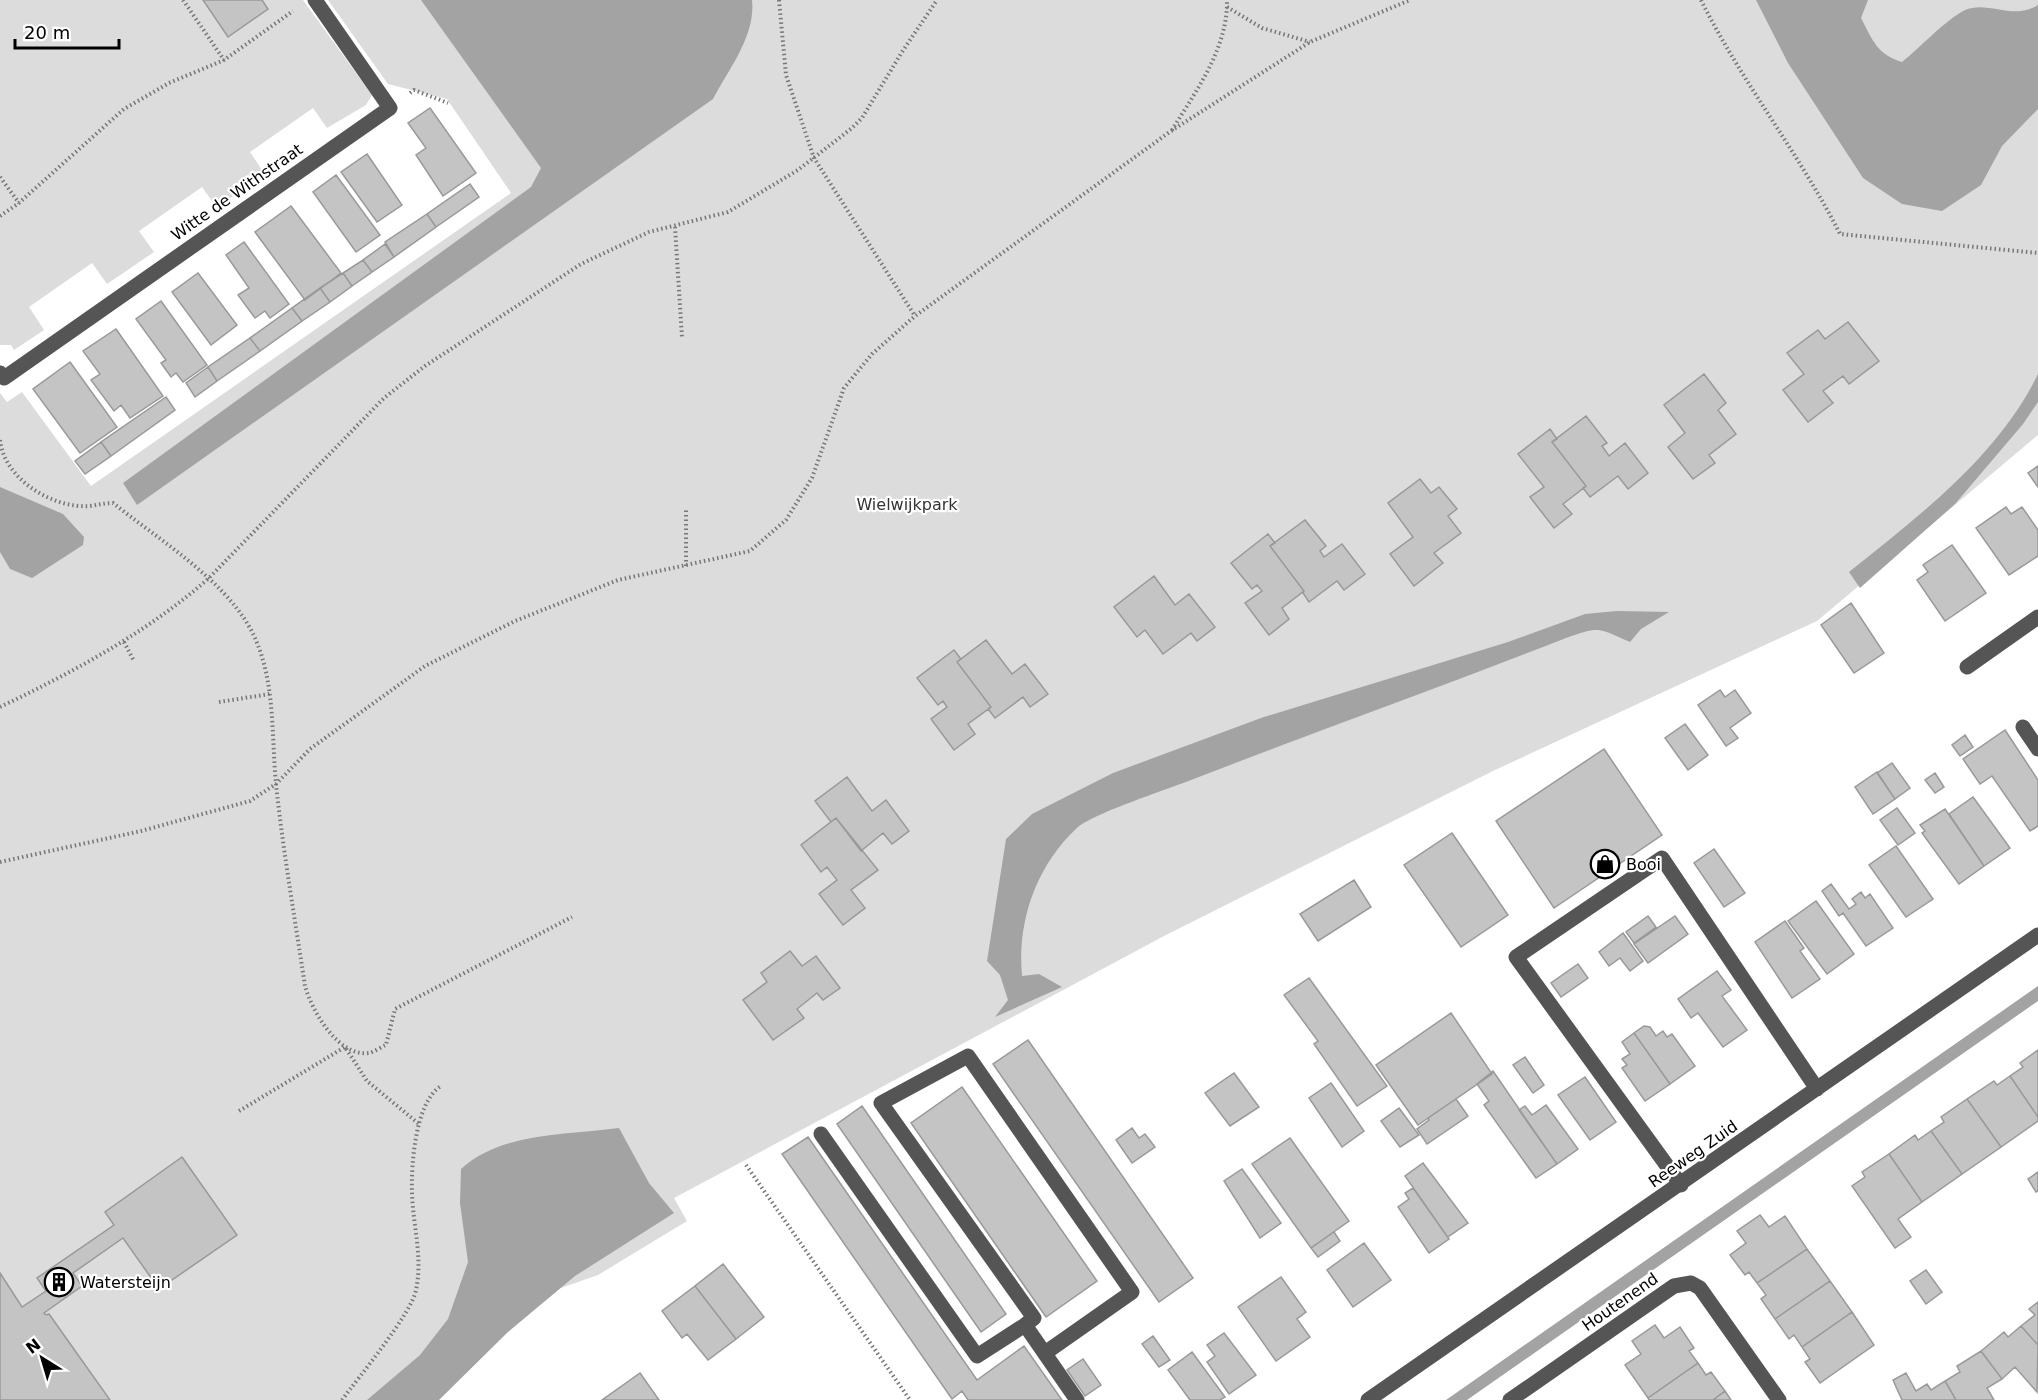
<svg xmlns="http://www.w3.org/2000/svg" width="2038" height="1400" viewBox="0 0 2038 1400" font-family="'DejaVu Sans',sans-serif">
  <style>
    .green { fill: #dcdcdc }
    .water { fill: #a3a3a3 }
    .building { fill: #c4c4c4; stroke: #999; stroke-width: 1.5 }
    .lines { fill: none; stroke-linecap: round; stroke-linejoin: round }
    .path { stroke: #777; stroke-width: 4; stroke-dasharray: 1.5 3; stroke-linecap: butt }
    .minor { stroke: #555; stroke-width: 15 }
    .labels { text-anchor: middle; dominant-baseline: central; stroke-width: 4.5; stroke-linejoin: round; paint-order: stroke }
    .street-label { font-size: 16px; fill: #000; stroke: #fff }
    .park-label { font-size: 16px; fill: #333; stroke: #fff }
    .poi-label { font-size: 16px; fill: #000; stroke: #fff; text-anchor: start }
  </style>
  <rect width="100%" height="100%" fill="#fff"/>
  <path class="green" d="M0,0h303l69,95 -6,10 -39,23 -14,-20 -63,44 14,21 -47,35 -15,-21 -63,44 15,21 -47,32 -15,-21 -63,44 15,23 -30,20 -3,-5h-11z
    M328,0h1710v435l-221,186 -322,149 -331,166 -490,262 13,23 -89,54 -40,14 107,-86 -254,197h-411v-1007l7,9 15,-10 69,94 420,-293 -64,-94 -59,-15z"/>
  <path class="water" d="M421,0h331c4,35 -23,69 -39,99l-576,406 -14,-22 408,-296 10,-19z
    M1756,0h112l-7,18c12,23 16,36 41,44 19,-15 42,-41 63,-52 23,-10 49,11 73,-5v104l-36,37 -21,39 -39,26 -40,-7 -39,-26 -75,-115z
    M2038,374v28l-15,22 -68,80 -95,84 -11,-16c70,-56 149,-116 189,-198z
    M0,487l63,27 21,23 -1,8 -51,33 -22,-9 -10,-17z
    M1617,611l52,1 -28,17 -11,13c-33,-14 -29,-16 -64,-4 -125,49 -251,94 -375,142 -25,10 -97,33 -114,48 -41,38 -60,93 -55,148l17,-2 23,13 -67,30 13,-17 -8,-25 -13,-14 19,-122 26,-25 81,-41 148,-55 247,-76 77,-28z
    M2038,986v15l-571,399h-21z
    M619,1128l30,55 25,30 -99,63 -67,56 -69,68h-72l53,-45 28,-36 20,-57 -8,-59 1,-34c40,-37 106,-34 158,-41z"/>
  <path class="building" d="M203,0h59l6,9 -40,28z
    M430,108l46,65 -33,23 -27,-41 10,-7 -18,-25z
    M367,154l35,51 -25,17 -36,-50z
    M336,175l44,60 -24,17 -43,-60z
    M470,184l9,13 -43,30 -9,-13z
    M291,206l50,67 -36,27 -50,-68z
    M427,214l9,13 -42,30 -9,-15z
    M244,242l45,62 -19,14 -5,-7 -10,7 -17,-23 11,-7 -23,-33z
    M385,244l9,13 -22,15 -9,-12z
    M363,260l9,12 -20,14 -9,-13z
    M198,273l39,52 -26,20 -39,-53z
    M343,273l9,13 -22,16 -10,-14z
    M320,288l10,14 -28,19 -10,-13z
    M161,301l46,64 -24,17 -7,-9 -5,4 -10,-14 5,-3 -30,-41z
    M292,308l10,13 -42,30 -10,-13z
    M1848,322l31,39 -30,23 -6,-8 -20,15 10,12 -25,19 -25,-32 21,-16 -17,-21 31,-23 7,9z
    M116,329l47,67 -33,22 -9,-13 -7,6 -23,-31 9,-6 -17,-23z
    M250,338l10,13 -43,30 -9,-14z
    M70,362l47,65 -37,26 -47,-64z
    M208,367l9,14 -22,16 -9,-14z
    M1704,374l22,29 -8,7 18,24 -27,21 6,8 -22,16 -25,-32 17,-14 -21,-28z
    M166,397l9,13 -64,46 -10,-14z
    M1586,416l21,27 -5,3 7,10 16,-13 23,30 -20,16 -10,-13 -28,21 -7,-9 3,-2 -34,-44z
    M1550,429l7,10 -5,3 34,44 -23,18 9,10 -18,14 -24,-31 14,-10 -26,-33z
    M101,442l10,14 -26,18 -10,-13z
    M2038,466v21l-10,-14z
    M1420,479l11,14 8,-6 18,22 -9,7 13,17 -27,20 9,10 -29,23 -24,-32 23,-17 -25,-34z
    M2006,507l5,7 11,-7 16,23v26l-29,19 -33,-47z
    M1305,520l21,26 -6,5 4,6 18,-13 23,30 -21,16 -7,-9 -28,21 -6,-9 1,-2 -34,-45z
    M1268,534l7,9 -5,3 34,45 -22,17 7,11 -20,16 -24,-32 17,-12 -5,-6 -5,4 -21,-26z
    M1952,545l34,48 -41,28 -28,-41 11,-8 -5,-7z
    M1154,576l21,29 14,-11 26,33 -18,14 -6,-8 -28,21 -18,-24 -8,7 -23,-30z
    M1851,603l33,50 -30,20 -33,-48z
    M986,640l26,34 13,-10 23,30 -18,13 -7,-10 -28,21 -7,-9 3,-2 -34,-45z
    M954,650l7,9 -4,3 34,45 -23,17 7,10 -21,16 -23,-31 16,-12 -4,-6 -5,4 -21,-27z
    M1720,690l5,7 10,-7 16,23 -21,15 8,10 -12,8 -28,-41z
    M1685,724l23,31 -20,15 -23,-32z
    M2005,730l33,50v46l-8,5 -38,-55 -12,8 -17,-25z
    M1965,735l8,12 -13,9 -8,-11z
    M1604,749l58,86 -108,73 -58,-87z
    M1892,763l18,25 -15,11 -18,-26z
    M1877,772l18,27 -22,15 -18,-27z
    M1935,773l9,14 -9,6 -10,-13z
    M847,777l25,34 14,-11 23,31 -17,13 -9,-11 -22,18 -25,-33 -5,4 -16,-21z
    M1973,797l37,51 -26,18 -35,-52z
    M1897,808l18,25 -17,12 -18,-25z
    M1945,809l39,57 -25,18 -37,-51 3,-2 -5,-6z
    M836,818l42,52 -27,20 14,18 -22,17 -24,-31 18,-14 -10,-13 -6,5 -20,-27z
    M1452,833l56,82 -47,32 -57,-82z
    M1896,846l37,53 -27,18 -37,-52z
    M1714,849l31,44 -21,14 -30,-44z
    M1354,880l17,27 -53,34 -18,-27z
    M1831,884l18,25 7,-5 -4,-5 9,-7 4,6 5,-4 23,34 -27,18 -23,-33 -4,3 -17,-25z
    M1816,901l38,53 -27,20 -39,-53z
    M1648,916l8,11 -22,16 -8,-11z
    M1675,916l13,18 -40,29 -14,-19z
    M1785,921l19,27 -4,3 20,28 -28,19 -37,-56z
    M1623,933l20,28 -13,10 -10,-13 -11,8 -10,-14z
    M790,951l12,15 14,-10 24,32 -17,12 -6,-7 -20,16 7,9 -31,22 -30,-40 24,-18 -6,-9z
    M1578,964l10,14 -27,19 -10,-14z
    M1717,971l14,19 -9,6 25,34 -24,17 -25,-34 -7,5 -13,-19z
    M1309,978l78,108 -30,20 -43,-62 4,-3 -34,-46z
    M1451,1013l41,61 -74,51 -42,-60z
    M1644,1026l6,1 6,9 7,-5 4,6 5,-3 23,32 -25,18 -36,-51z
    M1634,1033l36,51 -25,17 -23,-33 5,-3 -5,-6 8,-5 -8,-12z
    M1028,1040l165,238 -34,24 -166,-238z
    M2038,1050v67l-28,-41 13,-9 -3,-4z
    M1525,1057l19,28 -11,8 -20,-28z
    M1493,1071l64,93 -21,14 -52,-73 5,-4 -12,-17z
    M1234,1073l25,34 -29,19 -25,-33z
    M2010,1076l28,41v4l-37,26 -34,-48 27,-18 3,4z
    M1585,1077l31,45 -26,18 -32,-45z
    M1331,1083l33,48 -22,16 -33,-49z
    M962,1087l135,194 -51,36 -135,-194z
    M1456,1099l12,17 -41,28 -10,-15 12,-9 -1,-2z
    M1967,1099l34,48 -39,27 -31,-43 13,-9 -3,-5z
    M1546,1105l32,44 -21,15 -38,-54 6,-4 7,9z
    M862,1106l144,208 -25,18 -144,-208z
    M1399,1108l20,27 -19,12 -19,-26z
    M1132,1128l7,10 6,-4 10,13 -23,16 -16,-23z
    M1931,1131l31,43 -40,28 -33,-48 26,-19 3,5z
    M808,1137l169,243 47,-34 38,54h-94l-6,-9 -10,8 -170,-245z
    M1290,1138l59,83 -38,27 -59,-84z
    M1889,1154l33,48 -24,17 13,18 -16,11 -43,-62 13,-9 -3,-5z
    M182,1157l55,78 -78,54 -36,-51 -50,35 9,13 -38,27 2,2 3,-1 61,86h-110v-127l22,34 24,-16 -9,-13 77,-53 -9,-13z
    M1423,1163l45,60 -20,14 1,2 -44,-63z
    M1242,1169l39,54 -21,15 -36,-57z
    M2038,1172v19l-2,1 -8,-13z
    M1413,1188l36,51 -20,14 -31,-46 11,-8 -4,-6z
    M1760,1215l9,12 16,-11 22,33 -50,34 -8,-11 -4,3 -15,-20 16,-12 -9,-12z
    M1334,1232l6,9 -22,16 -7,-9z
    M1364,1243l27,37 -38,27 -26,-37z
    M1807,1249l23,32 -55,38 -14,-20 5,-4 -9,-12z
    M723,1264l41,53 -28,22 -41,-53z
    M1926,1270l16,22 -16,12 -16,-23z
    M1281,1277l25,35 -9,7 13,18 -34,24 -38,-54z
    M1830,1281l22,31 -50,35 -8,-12 -5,4 -14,-20z
    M695,1286l41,53 -28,21 -21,-26 -5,4 -20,-27z
    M2038,1302v43l-17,-19 14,-11 -6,-6z
    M1852,1312l22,33 -54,38 -15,-21 5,-3 -8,-12z
    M1655,1325l9,13 16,-11 14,21 -5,3 9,12 -50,35 -23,-33 16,-11 -9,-13z
    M2021,1326l17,19 -1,47 -22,-25 -13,12 -21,-28 23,-19 4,5z
    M1224,1333l32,42 -27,19 -22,-32 8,-6 -8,-11z
    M1153,1336l17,24 -11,7 -17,-23z
    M1981,1351l21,28 -15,9 7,12h-38l-11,-19 15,-9 -3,-6z
    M1192,1352l33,45 -5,3h-30l-22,-30z
    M1083,1359l18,26 -16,11 -18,-26z
    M1698,1363l8,12 5,-3 14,19 -12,9h-64l-1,-2z
    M640,1373l19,27h-57z
    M1906,1373l10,18 11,-7 4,6 14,-9 11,19h-54l-9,-20z
    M1725,1391l6,9h-18z"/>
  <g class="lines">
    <path class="path" d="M183,0l41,60
      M779,0l7,75 28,83 101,158
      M1701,0c40,81 98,153 139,234l198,19
      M1227,7l35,21 48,14
      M410,93l4,-3 34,13
      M1172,130c24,-39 56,-82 55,-130
      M0,177l19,26
      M0,216l19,-13 105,-94 45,-26 55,-23 69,-49
      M675,227l7,110
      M0,440c4,39 53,69 90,66 8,-1 15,-3 23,-3 45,36 109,75 137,125 26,48 21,103 26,156 7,67 19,135 29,202 7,25 33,71 64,67 5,-1 12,-6 17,-8l9,-36 177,-92
      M686,566v-58
      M124,642l10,19
      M219,702l51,-8
      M0,707c75,-36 146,-74 208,-128l176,-181 41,-32 156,-102 68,-32 79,-20 70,-42 54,-42 10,-10 40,-66 35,-52
      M0,862l141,-31 109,-30 26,-17 34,-35 115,-83 90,-45 103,-41 132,-29 36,-31 26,-42 32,-90 28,-34 43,-38 256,-185 139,-89 100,-42
      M239,1111l106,-64 22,34 52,43
      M746,1165l164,235
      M342,1400c16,-22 70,-87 74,-110 7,-33 -3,-64 -4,-97 -1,-27 3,-91 29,-107"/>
    <path class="minor" d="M0,373l4,5 386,-270 -75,-108
      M1967,667l71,-50
      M2023,727l15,22
      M821,1134l156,222 48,-31
      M1681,1185l-165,-228 146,-99 155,231
      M1045,1353l87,-61 -164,-236 -87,47 153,215 -9,7 52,75
      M1368,1400l670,-465
      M1510,1400l164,-114 17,-3 9,5 79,112"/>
  </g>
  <defs>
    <g id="shop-ring" transform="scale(1.5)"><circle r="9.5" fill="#fff" stroke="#000" stroke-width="1.5"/><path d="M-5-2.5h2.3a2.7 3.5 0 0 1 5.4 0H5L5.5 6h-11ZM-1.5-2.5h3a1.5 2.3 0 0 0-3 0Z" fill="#000"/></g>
    <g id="building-ring" transform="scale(1.5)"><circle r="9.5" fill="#fff" stroke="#000" stroke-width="1.5"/><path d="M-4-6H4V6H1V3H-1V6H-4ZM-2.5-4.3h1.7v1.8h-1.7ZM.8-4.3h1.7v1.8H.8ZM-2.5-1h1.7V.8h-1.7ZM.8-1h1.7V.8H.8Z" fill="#000"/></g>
  </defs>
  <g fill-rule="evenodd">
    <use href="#shop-ring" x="1605" y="864"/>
    <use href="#building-ring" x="59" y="1282"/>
  </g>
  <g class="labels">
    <g class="street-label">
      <text transform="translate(237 192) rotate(-35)">Witte de Withstraat</text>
      <text transform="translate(1693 1154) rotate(-35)">Reeweg Zuid</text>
      <text transform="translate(1620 1302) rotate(-35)">Houtenend</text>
    </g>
    <g class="park-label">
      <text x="907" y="504">Wielwijkpark</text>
    </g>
    <g class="poi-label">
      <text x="1626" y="864">Booi</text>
      <text x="80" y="1282">Watersteijn</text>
    </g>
  </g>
  <g transform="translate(42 1358) rotate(323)" stroke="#ffffff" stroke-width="4.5" paint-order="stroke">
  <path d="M0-4.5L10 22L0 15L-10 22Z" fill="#000000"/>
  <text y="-9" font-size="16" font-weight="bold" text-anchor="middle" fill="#000000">N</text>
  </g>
  <path d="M15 39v9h104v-9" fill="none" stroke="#000000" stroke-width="3"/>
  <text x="24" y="39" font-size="18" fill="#000000" stroke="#ffffff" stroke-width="4.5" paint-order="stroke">20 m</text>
</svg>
